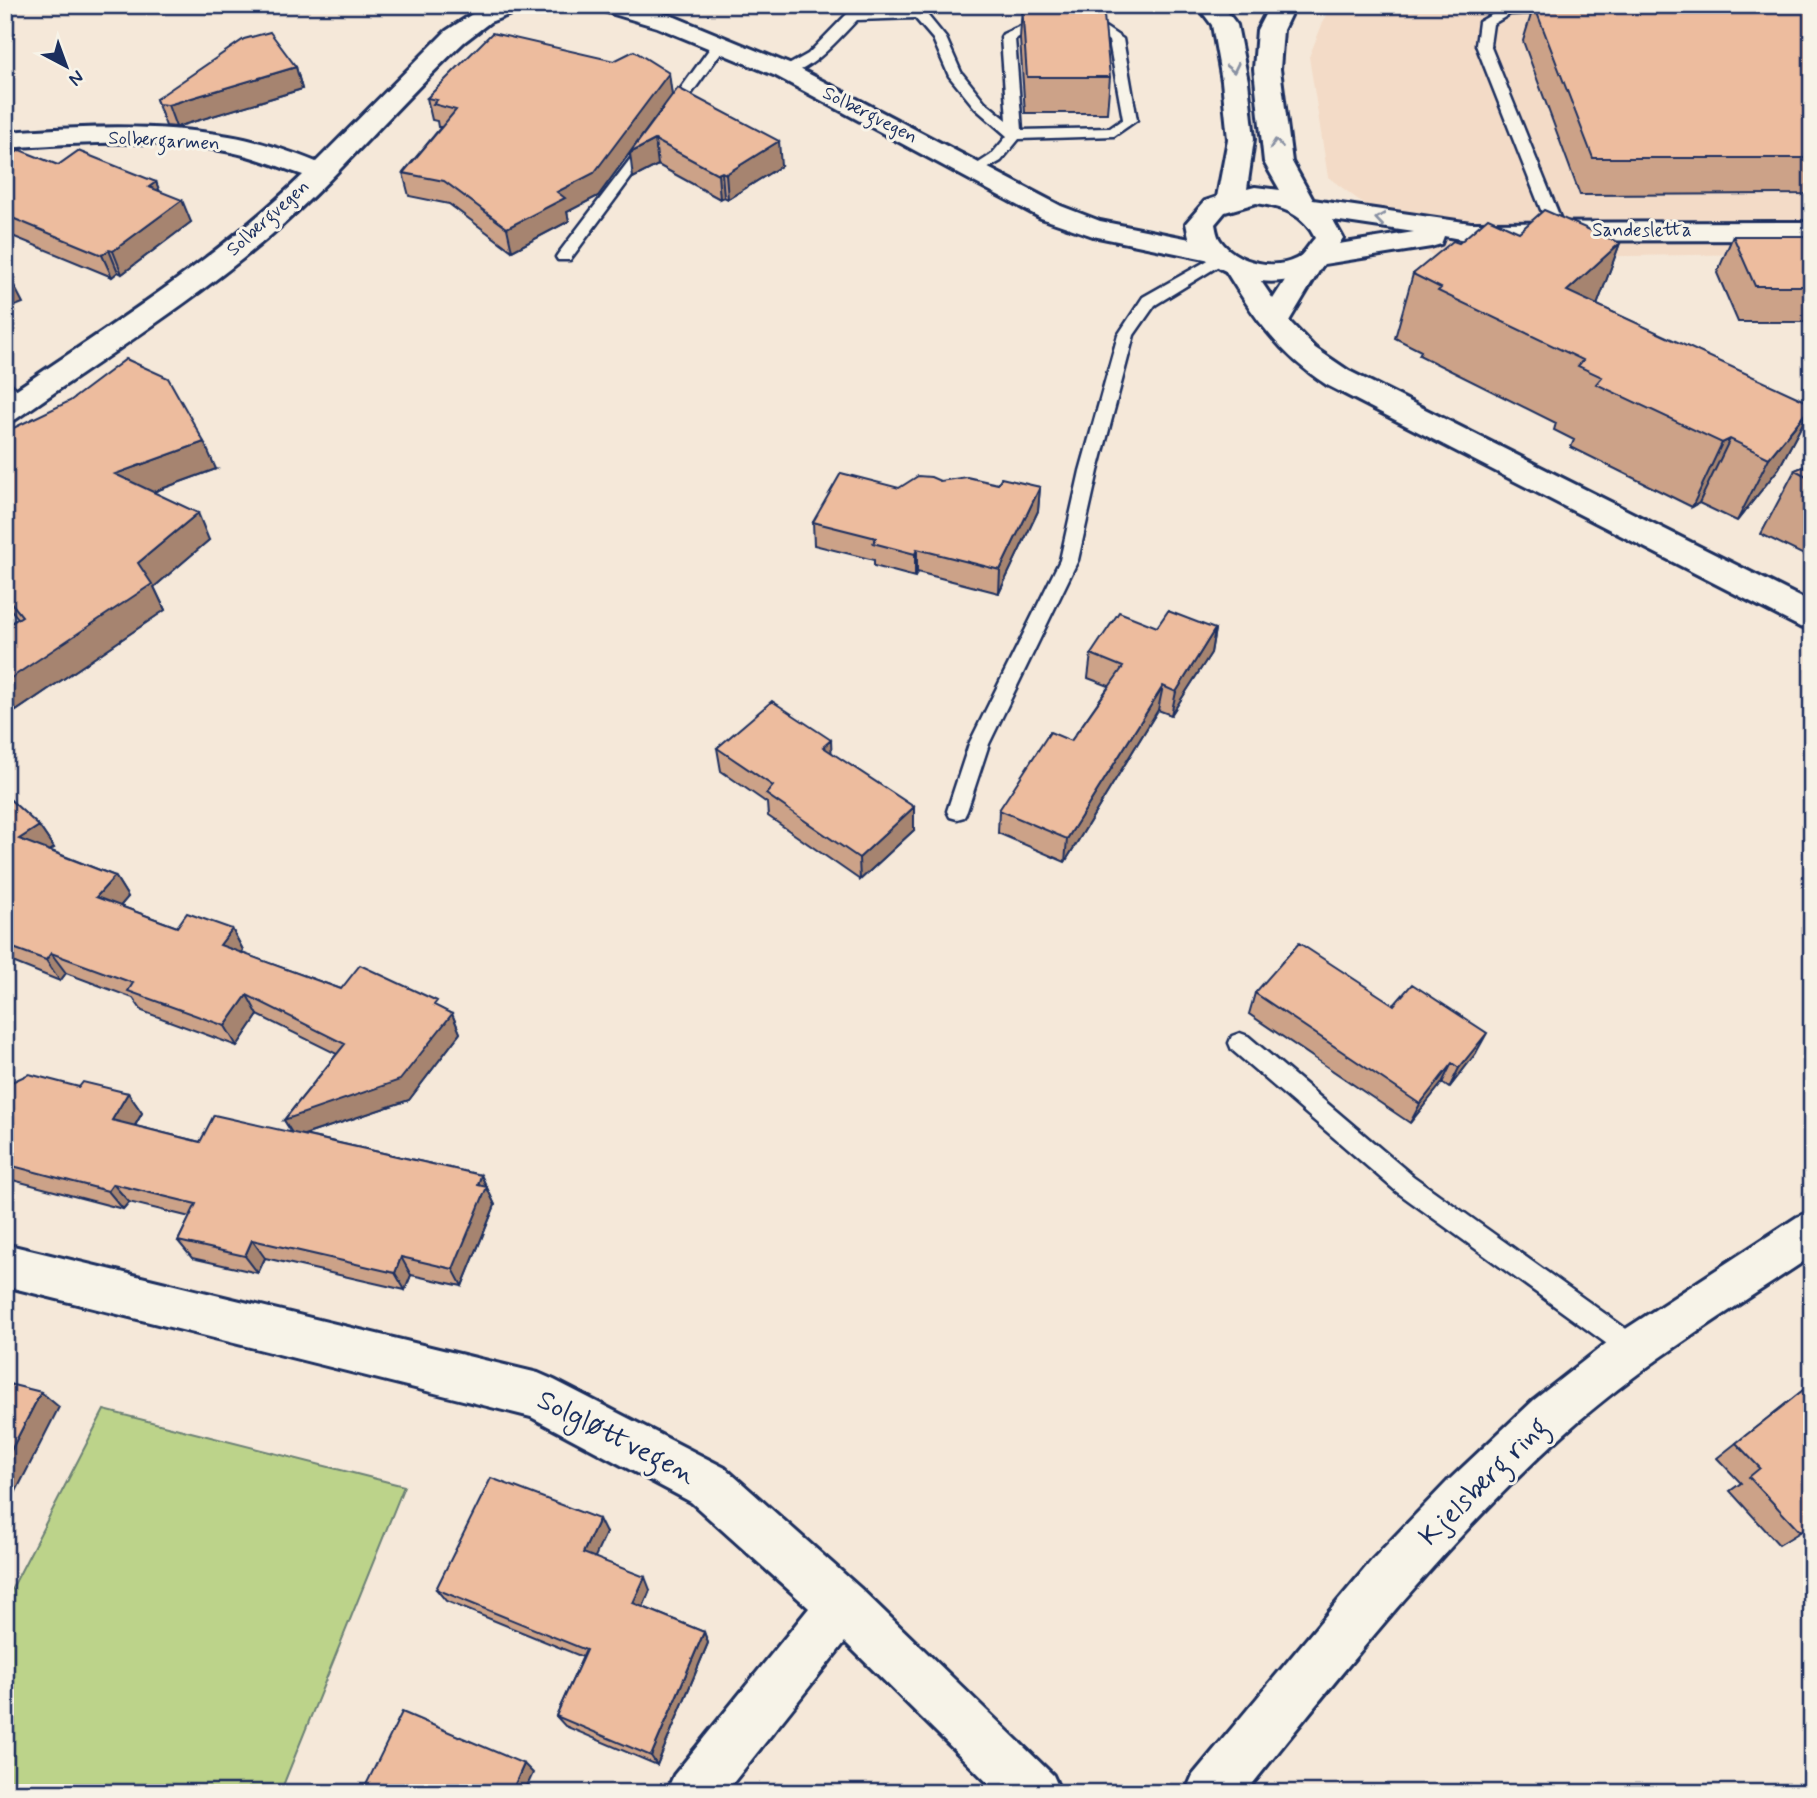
<svg xmlns="http://www.w3.org/2000/svg" width="1817" height="1798" viewBox="0 0 1817 1798" font-family="Mynerve,sans-serif">
  <style>
    .built { fill: #f3dbc7 }
    .green { fill: #bcd38a; stroke: #6c8174; stroke-width: 2 }
    .lines { fill: none; stroke-linecap: round; stroke-linejoin: round }
    .service-casing { stroke: #1b2f5e; stroke-width: 5 }
    .minor-casing { stroke: #1b2f5e; stroke-width: 6 }
    .tertiary-casing { stroke: #1b2f5e; stroke-width: 6 }
    .service { fill: #f7f3e8; fill-rule: evenodd }
    .minor { fill: #f7f3e8; fill-rule: evenodd }
    .tertiary { fill: #f7f3e8; fill-rule: evenodd }
    .wall { fill: #cca288; stroke: #1b2f5e; stroke-width: 2 }
    .shaded-wall { fill: #a6846f; stroke: #1b2f5e; stroke-width: 2 }
    .building { fill: #edbc9e; stroke: #1b2f5e; stroke-width: 2 }
    .oneway { stroke: #8991a3 }
    .labels { text-anchor: middle; dominant-baseline: central; stroke-width: 6; stroke-linejoin: round; paint-order: stroke }
    .far-street-label { font-size: 19px; fill: #1b2f5e; stroke: #f7f3e8 }
    .near-street-label { font-size: 28px; fill: #1b2f5e; stroke: #f7f3e8 }
  </style>
  <rect width="100%" height="100%" fill="#f5e8d9"/>
  <filter id="ink" filterUnits="userSpaceOnUse"><feTurbulence type="fractalNoise" baseFrequency=".0143" numOctaves="2"/><feDisplacementMap in="SourceGraphic" scale="14" xChannelSelector="R" yChannelSelector="G"/><feConvolveMatrix kernelMatrix="1 2 1 2 8 2 1 2 1" color-interpolation-filters="sRGB"/></filter>
  <g filter="url(#ink)">
    <path class="built" d="M1330,5h482v248l-375,6 -109,-82 -19,-120z"/>
    <path class="green" d="M104,1410l300,76 -124,307h-275v-191z"/>
    <g class="lines">
      <g class="service-casing">
        <path id="service" d="M1560,5l6,4 -2,3 -54,2 -17,10 -3,21 75,185 -8,5 -8,-5 -73,-185 3,-23 28,-16z
          M919,10l5,1 22,27 15,34 24,30 22,18 -6,-83 2,-3 31,-14 62,1 27,18 14,81 -23,16 -95,3 -18,22 -25,14 -5,-1 -2,-3 2,-3 20,-13 16,-19 -32,-28 -26,-32 -16,-37 -18,-21 -58,2c-17,17 -51,59 -77,54l-2,-3 30,-17 40,-41zM1036,28l57,1 16,12 14,78 -13,9 -88,2 -7,-91z
          M720,40l7,4 -53,74h-10l-2,-3 2,-3 51,-71z
          M649,140l7,4 -86,116h-12l-2,-3 2,-3 86,-113z
          M1219,254l8,5 -2,3 -70,43 -21,30 -36,136 -20,89 -89,184 -22,67 -3,6 -7,2 -7,-2 -3,-6 22,-67 91,-184 20,-89 38,-136 25,-38z
          M5,383l6,1 18,17 -2,4h-12l-10,-8z
          M1240,1033l8,3 165,140 230,165 3,8 -3,8 -9,4 -9,-4 -228,-165 -165,-142 -3,-7 3,-7z"/>
      </g>
      <g class="minor-casing">
        <path id="minor" d="M486,5h38l-3,5 -31,12 -26,20c-66,62 -124,133 -193,193 -79,68 -169,124 -255,184l-11,3v-25c103,-70 208,-135 298,-222 -24,-8 -47,-18 -72,-23 -73,-14 -152,-9 -226,-4v-16c74,-5 151,-9 224,4 30,5 59,15 87,26l130,-131z
          M597,5h39l39,12 119,49 267,140 39,15 120,24 4,6 -4,6 -10,3 -117,-24 -52,-18 -265,-142 -119,-49 -57,-17z
          M1308,257l10,3 4,6 -33,55 26,27 34,23 463,232v27l-12,-3 -473,-242c-49,-32 -73,-68 -103,-117l4,-6 10,-3 10,3 25,37 25,-39z
          M5,1244l533,129 16,7 171,88 135,120 193,187 8,18h-63l-153,-151 -120,151h-59l8,-18 135,-167 -118,-106 -160,-85 -526,-131z"/>
      </g>
      <g class="tertiary-casing">
        <path id="tertiary" d="M1197,5h25l15,20 11,56 6,58 -7,50 8,-2 25,3 -16,-28 -10,-93 3,-39 13,-25h25l-12,25 -3,39 12,93 21,38 158,23 341,-1v18l-341,1 -27,-5 -3,8 -10,3 -107,17c-6,8 -13,9 -23,13 -36,12 -80,0 -105,-28 -7,-7 -8,-17 -10,-26l19,-22 12,-4 11,-58 -6,-58 -10,-56zM1256,203c26,4 47,10 59,35 -6,6 -11,17 -19,21 -23,12 -61,3 -76,-19 -3,-4 -4,-11 -5,-16l10,-12zM1333,220l81,12 -75,12 4,-6z
          M1812,1211v45c-84,56 -171,109 -246,176 -120,108 -220,236 -321,361h-60l8,-18 180,-216 74,-77 87,-82 84,-66 179,-117z"/>
      </g>
      <use href="#service" class="service"/>
      <use href="#minor" class="minor"/>
      <use href="#tertiary" class="tertiary"/>
    </g>
    <path class="wall" d="M1022,5l88,72 -3,36h-82l-5,-74z
      M1534,5h278v189l-232,1 -57,-154z
      M296,67l6,22 -126,38 -10,-1 -10,-27z
      M678,88l103,78 -53,33 -4,-2 -4,2 -62,-34 -25,13z
      M672,95l-74,101 -31,16 2,9 -57,30 -63,-47 -40,-8 -6,-23 38,-46h-3l-1,-6 -5,-1 -5,-22z
      M5,160l53,5 98,17 3,9 32,31 -69,52 -4,-2 -6,5 -107,-44z
      M1519,232l101,11 -23,62 215,101 -33,62 -42,53 -38,-18 -7,4 -121,-60 3,-7 -20,-10 2,-7 -137,-68 2,-4 -26,-13 18,-64 46,-31z
      M1733,236h79v86h-74l-21,-49z
      M5,432l211,37 -63,23 56,48 -55,47 11,23 -149,101 -11,-11v-73l13,-9 -13,-15z
      M1812,463v96l-51,-25 34,-64z
      M940,481l58,3 42,3 -2,24 -39,82 -82,-21 -2,5 -41,-11v-6l-60,-15 -1,-23z
      M1157,627l58,2 -4,24 -40,62 -13,-5 -93,152 -67,-29 1,-23 72,-69 38,-55 -21,-8 3,-24z
      M831,740v12l83,78 -54,50 -92,-64 -1,-13 -46,-32 -4,-23z
      M5,795l34,31 15,22 -5,2 66,26 13,21 -8,9 57,21 55,2 11,21 -2,3 100,36 98,19 13,6 8,19 -51,67 -105,35 177,40 14,30 -33,81 -51,-11 -6,15 -140,-32 -7,15 -66,-15 -14,-17 12,-24 -61,-15 -6,7 -118,-31v-93l74,2 49,6 14,20 -7,13 65,16 92,-10 -8,-12 53,-66 -79,-39 -21,31 -95,-35 -9,-13 -67,-25 -6,8 -55,-22z
      M1255,993l139,12 82,48 -27,35 -7,-5 -32,40 -161,-109z
      M1812,1383l-12,149 -21,13 -49,-54 11,-8 -24,-25z
      M606,1533l-12,24 56,33 -7,17 61,25 4,11 -51,122 -92,-39 -9,-10 27,-59 -137,-56 -10,-12z"/>
    <path class="shaded-wall" d="M296,67l6,22 -126,38 -8,-22z
      M669,73l3,22 -74,101 -31,16 2,9 -57,30 -5,-23 50,-36z
      M655,140l3,25 -25,13 -3,-25z
      M779,141l2,25 -53,33 -2,-25z
      M722,172l2,25 -4,2 -2,-25z
      M156,182l9,22 -16,-17z
      M182,200l9,22 -69,52 -9,-23z
      M1620,243l-24,65 -29,-17z
      M109,250l9,22 -6,5 -10,-22z
      M10,278l13,25 -18,7v-30z
      M1812,406l-33,62 -42,53 32,-63z
      M1730,439l-31,64 -7,4 30,-64z
      M204,442l12,27 -88,32 -13,-27z
      M1040,487l-2,24 -39,82 1,-23z
      M198,513l11,27 -55,47 11,23 -149,101 -11,-17v-12l133,-119z
      M917,549v23l-2,5v-23z
      M1215,629l-4,24 -40,62 5,-23z
      M1163,686l-5,24 -93,152 2,-23z
      M831,740l1,23 -9,-16z
      M914,807v23l-54,50 -1,-22z
      M39,826l15,22 -21,12 -14,-21z
      M115,876l13,21 -18,21 -14,-21z
      M232,929l11,21 -12,16 -11,-21z
      M51,953l15,20 -6,8 -14,-21z
      M247,995l11,20 -21,31 -12,-20z
      M452,1014l8,19 -51,67 -114,38 -11,-18z
      M1487,1033l-11,20 -27,35 10,-20z
      M1452,1063l-10,20 -32,40 10,-19z
      M128,1093l14,20 -15,26 -15,-19z
      M481,1175l14,30 -33,81 -9,-17 25,-84z
      M113,1184l16,18 -6,7 -15,-18z
      M252,1240l13,18 -7,15 -13,-17z
      M401,1257l10,18 -6,15 -10,-17z
      M41,1392l18,15 -54,106v-51z
      M599,1519l7,14 -15,33 -8,-13z
      M645,1577l5,13 -10,25 -7,-12z
      M704,1632l4,11 -51,122 -6,-9z
      M524,1764l9,9 -9,20h-13z"/>
    <path class="building" d="M1022,5h81l7,72h-83z
      M1534,5h278v153h-219z
      M270,32l26,35 -128,38 -10,-1 -2,-5 88,-60z
      M492,33l122,28 20,-10 35,22 -75,100 -37,19 8,6 -58,30 -63,-47 -41,-8 53,-63 -23,-6 4,-4 -10,-2z
      M678,88l101,53 -53,33 -4,-2 -4,2 -63,-34 -25,13z
      M20,150l38,15 20,-14 78,31 -7,5 33,13 -69,51 -4,-1 -7,5 -97,-40v-55z
      M1544,210l76,33 -53,48 245,113v1l-43,53 -39,-19 -8,4 -126,-59 6,-7 -24,-11 5,-6 -145,-69 3,-3 -28,-14 40,-33 6,2 29,-25 31,14z
      M1733,236h79v50h-57z
      M5,274l5,4 -5,2z
      M126,359l42,19 36,64 -89,32 83,39 -60,50 14,21 -147,98v-55l17,-11 -17,-21v-163l65,-31z
      M1812,463v16l-17,-9z
      M841,473l58,15 19,-12 13,1 9,4 27,-4 31,7 3,-6 39,9 -40,83 -83,-21 -2,5 -42,-11 3,-5 -63,-16z
      M1168,611l47,18 -39,63 -13,-6 -96,153 -68,-29 51,-78 21,9 52,-74 -32,-13 28,-42 38,15z
      M772,701l59,39 -8,7 91,60 -55,51 -93,-64 7,-8 -56,-38z
      M5,795l34,31 -20,13 96,37 -19,21 81,30 10,-14 45,16 -12,16 121,44 19,-24 77,36 -3,4 18,9 -52,66 -116,40 61,-76 -98,-49 -22,31 -97,-35 5,-8 -82,-30 -5,7 -41,-15z
      M1299,943l95,62 18,-21 75,49 -28,35 -7,-5 -32,41 -165,-111z
      M29,1074l50,13 4,-5 45,11 -16,27 88,22 14,-27 267,60 -3,10 9,2 -34,82 -52,-12 -6,16 -143,-33 -7,16 -67,-15 18,-37 -83,-20 -5,7 -103,-27v-79z
      M5,1383l36,9 -36,70z
      M1812,1383v139l-12,10 -51,-55 11,-9 -24,-25z
      M491,1478l108,41 -16,34 62,24 -12,26 71,29 -53,124 -95,-40 30,-66 -150,-61z
      M402,1712l122,52 -13,29h-149z"/>
    <defs><path id="oneway-chevron" d="M-2-3.5L2.5 0L-2 3.5" fill="none" stroke-width="1.6" stroke-linecap="round" stroke-linejoin="round" transform="scale(1.75)"/></defs>
    <g class="oneway">
      <use href="#oneway-chevron" transform="translate(1233 68) rotate(78)"/>
      <use href="#oneway-chevron" transform="translate(1276 144) rotate(-97)"/>
      <use href="#oneway-chevron" transform="translate(1380 219) rotate(-172)"/>
    </g>
  </g>
  <g class="labels">
    <g class="far-street-label">
      <text transform="translate(870 115) rotate(27)">Solbergvegen</text>
      <text transform="translate(164 141) rotate(3)">Solbergarmen</text>
      <text transform="translate(268 218) rotate(-42)">Solbergvegen</text>
      <text x="1642" y="230">Sandesletta</text>
    </g>
    <g class="near-street-label">
      <text transform="translate(616 1438) rotate(27)">Solgløttvegen</text>
      <text transform="translate(1484 1482) rotate(-45)">Kjelsberg ring</text>
    </g>
  </g>
  <rect width="1817" height="1798" fill="none" stroke="#f7f3e8" stroke-width="28"/>
  <rect x="14" y="14" width="1789" height="1770" fill="none" stroke="#1b2f5e" stroke-width="2.5" filter="url(#ink)"/>
  <g transform="translate(66 66) rotate(139)" stroke="#f7f3e8" stroke-width="5" paint-order="stroke">
  <path d="M0-5L12 26L0 18L-12 26Z" fill="#1b2f5e"/>
  <text y="-10" font-size="19" font-weight="bold" text-anchor="middle" fill="#1b2f5e">N</text>
  </g>
</svg>
